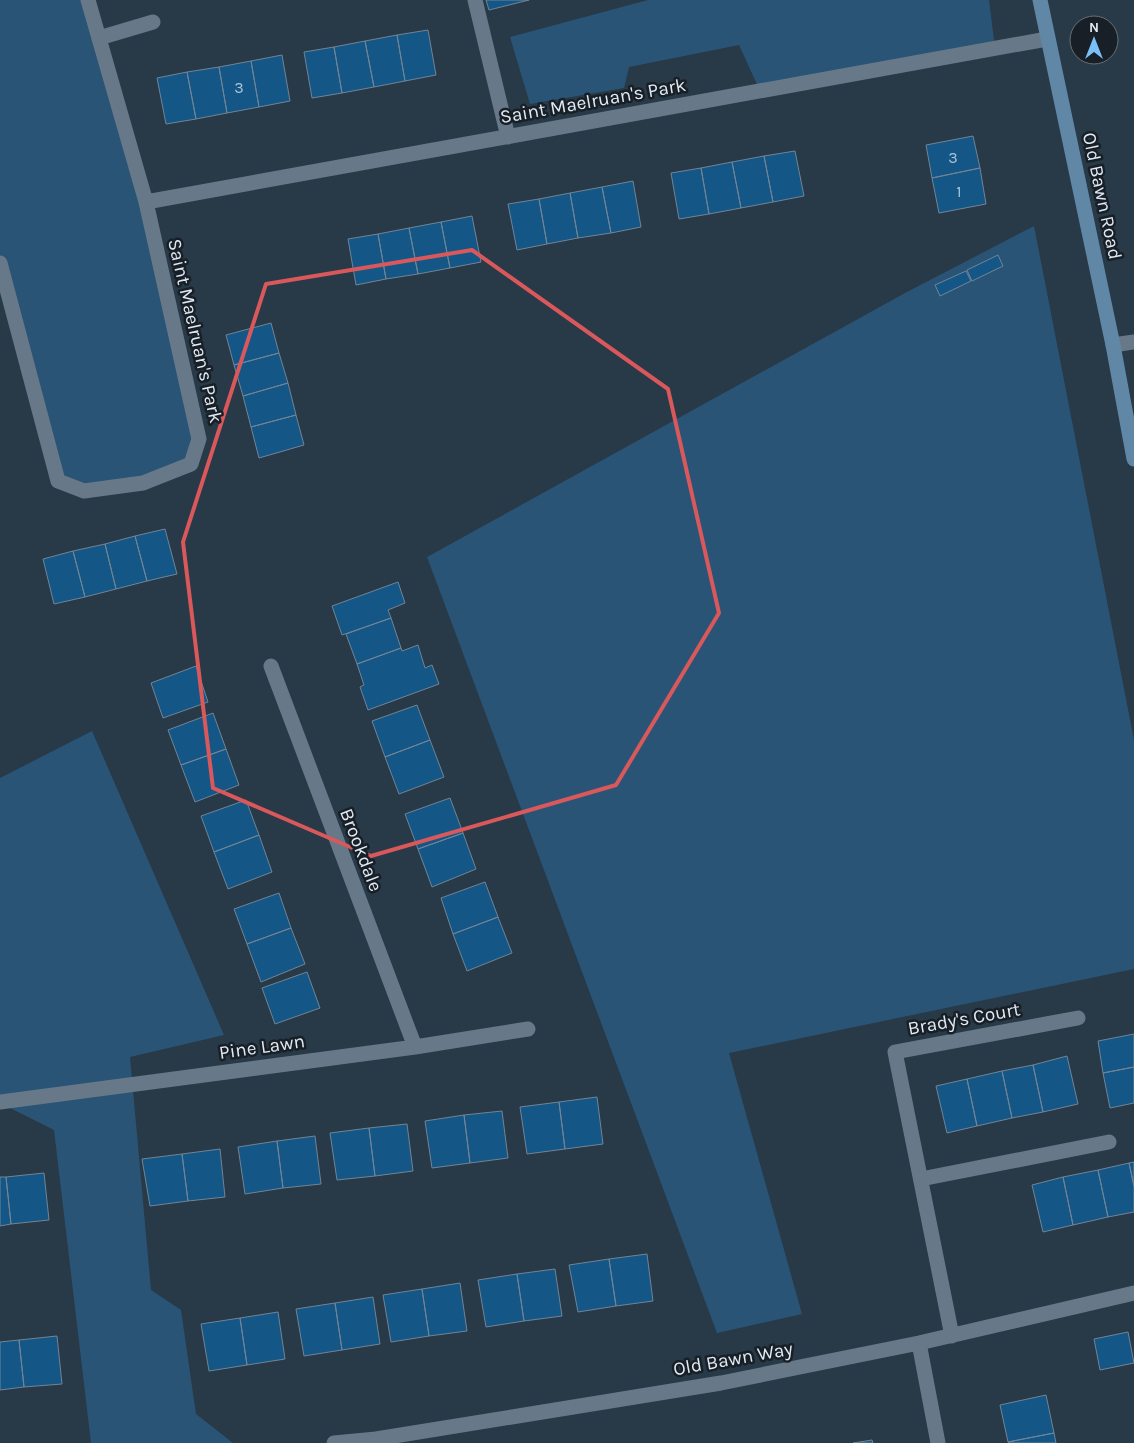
<svg xmlns="http://www.w3.org/2000/svg" width="1134" height="1443" viewBox="0 0 1134 1443" font-family="Karla,sans-serif">
  <style>
    .green { fill: #2a5475 }
    .building { fill: #145787; stroke: #728495 }
    .lines { fill: none; stroke-linecap: round; stroke-linejoin: round }
    .lane { stroke: #677989; stroke-width: 15 }
    .street { stroke: #677989; stroke-width: 15 }
    .secondary { stroke: #6187a7; stroke-width: 15 }
    .marked { fill: none; stroke: #d8585b; stroke-width: 4; stroke-linejoin: round }
    .labels { text-anchor: middle; dominant-baseline: central; stroke-width: 5; stroke-linejoin: round; paint-order: stroke }
    .number-label { font-size: 16px; fill: #adc5d8 }
    .street-label { font-size: 19px; fill: #e0eaf3; stroke: #181f26 }
  </style>
  <rect width="100%" height="100%" fill="#283947"/>
  <path class="green" d="M0,0h93l106,439 -8,25 -107,27 -26,-10 -58,-218z
    M648,0h341l6,48 -235,43 -21,-46 -110,22 -5,21 -94,16 -20,-67z
    M1034,226l100,514v229l-405,84 73,261 -85,19 -290,-776 478,-264z
    M92,731l132,304 -94,22 21,233 30,20 15,104 37,29h-142l-37,-313 -54,-27v-325z"/>
  <path class="building" d="M486,0h43l-40,10z
    M428,30l8,45 -31,6 -8,-46z
    M397,35l8,46 -31,6 -9,-46z
    M365,41l9,46 -32,6 -8,-46z
    M334,47l8,46 -30,5 -8,-46z
    M282,55l8,46 -31,6 -8,-46z
    M251,61l8,46 -32,6 -8,-46z
    M219,67l8,46 -31,6 -9,-47z
    M187,72l9,47 -30,5 -9,-46z
    M973,136l7,32 -48,10 -6,-33z
    M795,151l9,45 -31,6 -9,-46z
    M764,156l9,46 -32,6 -9,-46z
    M732,162l9,46 -32,6 -8,-46z
    M701,168l8,46 -30,5 -8,-46z
    M980,168l6,36 -47,9 -7,-35z
    M633,181l8,46 -30,6 -9,-46z
    M602,187l9,46 -33,5 -8,-45z
    M570,193l8,45 -31,6 -8,-45z
    M539,199l8,45 -30,6 -9,-46z
    M472,216l9,46 -31,6 -9,-46z
    M441,222l9,46 -32,6 -9,-46z
    M409,228l9,46 -32,5 -8,-45z
    M378,234l8,45 -30,6 -8,-46z
    M998,255l5,11 -31,15 -5,-11z
    M966,271l5,10 -31,15 -5,-11z
    M271,323l8,30 -45,12 -8,-30z
    M279,353l9,30 -45,13 -9,-31z
    M288,383l8,32 -45,12 -8,-31z
    M296,415l8,30 -45,13 -8,-31z
    M165,529l12,45 -30,7 -12,-45z
    M135,536l12,45 -31,8 -11,-45z
    M105,544l11,45 -31,8 -12,-46z
    M73,551l12,46 -31,7 -11,-45z
    M398,582l7,21 -17,7 3,8 -49,17 -10,-29z
    M391,618l10,30 -44,16 -11,-30z
    M418,645l7,23 7,-3 7,19 -71,26 -8,-23 4,-2 -7,-21 44,-16 1,3z
    M196,666l12,36 -45,16 -12,-35z
    M417,705l13,35 -45,17 -13,-36z
    M213,713l13,36 -45,16 -13,-35z
    M430,740l14,37 -45,17 -14,-37z
    M226,749l13,36 -44,17 -14,-37z
    M450,798l13,35 -45,16 -13,-35z
    M246,800l13,35 -45,17 -13,-36z
    M463,833l13,36 -44,18 -14,-38z
    M259,835l13,37 -44,17 -14,-37z
    M485,882l13,35 -45,17 -12,-36z
    M279,893l12,35 -44,16 -13,-35z
    M498,917l14,36 -45,18 -14,-37z
    M291,928l14,36 -44,18 -14,-38z
    M307,972l13,36 -45,16 -13,-36z
    M1134,1034v33l-31,6 -5,-32z
    M1067,1056l11,48 -35,8 -10,-47z
    M1033,1065l10,47 -31,6 -10,-47z
    M1134,1067v36l-24,5 -7,-35z
    M1002,1071l10,47 -35,8 -10,-47z
    M967,1079l10,47 -30,7 -11,-47z
    M597,1097l6,47 -38,5 -6,-47z
    M559,1102l6,47 -38,5 -7,-47z
    M502,1111l6,47 -38,5 -6,-48z
    M464,1115l6,48 -38,5 -7,-47z
    M407,1124l6,47 -38,5 -6,-48z
    M369,1128l6,48 -38,4 -7,-47z
    M315,1136l6,48 -38,4 -6,-47z
    M277,1141l6,47 -38,6 -7,-47z
    M220,1149l5,48 -37,4 -6,-47z
    M182,1154l6,47 -38,5 -8,-47z
    M1134,1162v24l-5,-23z
    M1129,1163l5,23v26l-26,5 -10,-47z
    M1098,1170l10,47 -35,8 -10,-48z
    M44,1173l5,47 -38,4 -5,-47z
    M0,1177h6l5,47 -11,2z
    M1063,1177l10,48 -30,7 -11,-47z
    M647,1254l6,47 -37,5 -7,-47z
    M609,1259l7,47 -38,6 -9,-47z
    M555,1269l7,47 -38,5 -7,-47z
    M517,1274l7,47 -38,6 -8,-47z
    M460,1283l7,48 -38,5 -7,-47z
    M422,1289l7,47 -38,6 -8,-47z
    M373,1297l7,47 -38,6 -7,-47z
    M335,1303l7,47 -38,6 -8,-47z
    M278,1312l7,47 -38,6 -7,-47z
    M240,1318l7,47 -38,6 -8,-47z
    M1128,1332l6,31 -34,7 -6,-31z
    M57,1336l5,48 -38,3 -5,-47z
    M19,1340l5,47 -24,3v-48z
    M1046,1395l8,38 -46,9 -8,-37z
    M1054,1433l2,10h-47l-1,-1z
    M872,1440l1,3h-20z"/>
  <g class="lines">
    <path class="lane" d="M99,38l54,-16"/>
    <path class="street" d="M475,0l33,137
      M146,202l901,-163
      M0,263l58,218 26,10 59,-8 48,-19 8,-25 -53,-237 -58,-202
      M1113,345l21,-3
      M271,666l144,381
      M0,1102l415,-55 113,-18
      M921,1179l188,-37
      M952,1336l-57,-284 183,-34
      M919,1343l19,100
      M334,1443l42,-4 345,-56 198,-40 215,-50"/>
    <path class="secondary" d="M1040,0l73,345 21,114"/>
  </g>
  <path class="marked" d="M472,250l196,139 51,224 -103,172 -245,71 -158,-68 -30,-246 83,-258z"/>
  <g class="labels">
    <g class="number-label">
      <text x="239" y="87">3</text>
      <text x="953" y="157">3</text>
      <text x="959" y="191">1</text>
    </g>
    <g class="street-label">
      <text transform="translate(593 101) rotate(-10)">Saint Maelruan's Park</text>
      <text transform="translate(1102 196) rotate(78)">Old Bawn Road</text>
      <text transform="translate(195 331) rotate(77)">Saint Maelruan's Park</text>
      <text transform="translate(361 850) rotate(69)">Brookdale</text>
      <text transform="translate(964 1019) rotate(-10)">Brady's Court</text>
      <text transform="translate(262 1047) rotate(-8)">Pine Lawn</text>
      <text transform="translate(733 1359) rotate(-10)">Old Bawn Way</text>
    </g>
  </g>
  <g transform="translate(1094 40)"><circle r="24" fill="#181f26" stroke="#687078"/>
  <path d="M0-4L9 19L0 12L-9 19Z" fill="#7abff8"/>
  <text y="-8" font-size="14" font-weight="bold" text-anchor="middle" fill="#e0eaf3">N</text>
  </g>
</svg>
